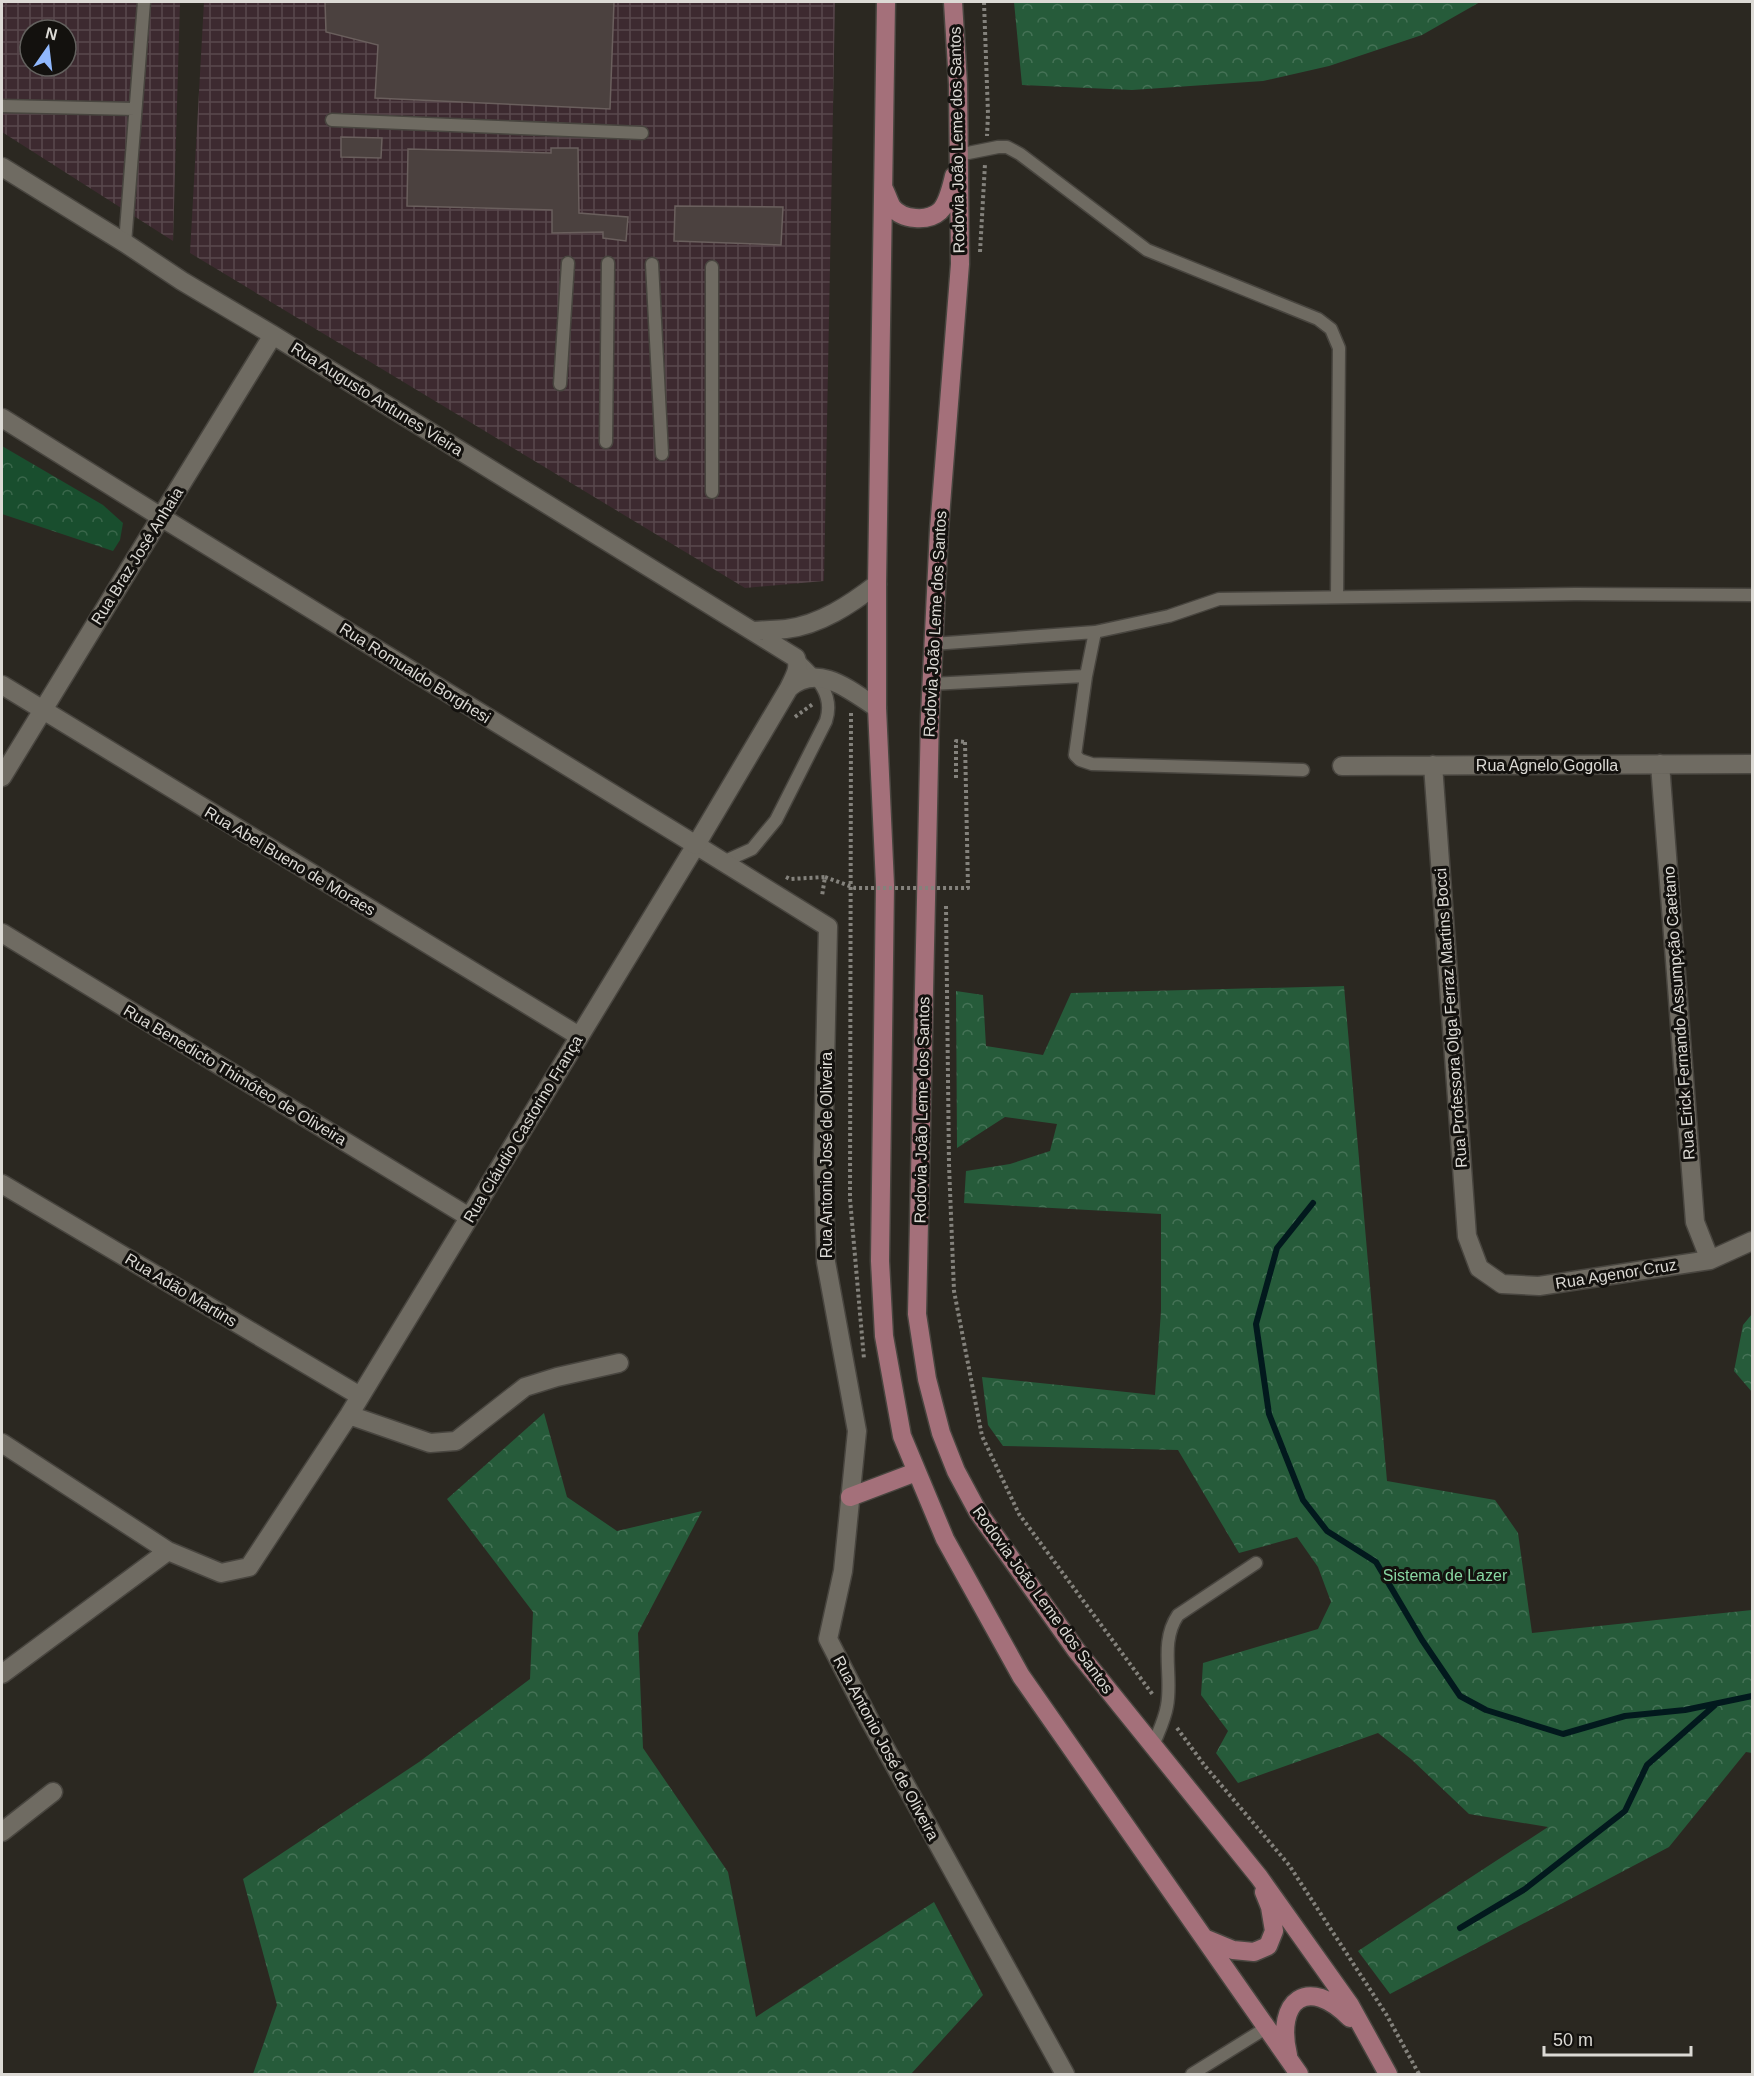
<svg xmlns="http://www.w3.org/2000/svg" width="1754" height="2076" viewBox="0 0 1754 2076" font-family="Arial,sans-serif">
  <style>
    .industrial { fill: url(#industrial-grid); fill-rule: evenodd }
    .forest { fill: url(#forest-crowns) }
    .park { fill: url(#park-crowns) }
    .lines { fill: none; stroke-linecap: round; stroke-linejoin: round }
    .stream { stroke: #02191d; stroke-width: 6 }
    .building { fill: #4b413f; stroke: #6a5f5d; stroke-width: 1.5 }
    .service-casing { stroke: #48453f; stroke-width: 15 }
    .minor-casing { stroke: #48453f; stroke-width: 21 }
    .tertiary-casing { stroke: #48453f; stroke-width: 21 }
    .primary-casing { stroke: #48453f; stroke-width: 21 }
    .path { stroke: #84827c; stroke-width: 4; stroke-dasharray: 3 3; stroke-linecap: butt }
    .service { stroke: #6f6b62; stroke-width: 12 }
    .minor { stroke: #6f6b62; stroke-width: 18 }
    .tertiary { stroke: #6f6b62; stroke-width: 18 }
    .primary { stroke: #a4707a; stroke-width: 18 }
    .path-bridge { stroke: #84827c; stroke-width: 4; stroke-dasharray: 3 3; stroke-linecap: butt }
    .labels { text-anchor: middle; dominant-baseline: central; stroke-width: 6; stroke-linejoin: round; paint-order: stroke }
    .street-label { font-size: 16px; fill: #dcdad5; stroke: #13110e }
    .park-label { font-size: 16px; fill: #89d8a3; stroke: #13110e }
  </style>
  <defs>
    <pattern id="industrial-grid" width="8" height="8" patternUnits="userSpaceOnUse" patternTransform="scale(1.5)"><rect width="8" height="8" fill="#3d2a30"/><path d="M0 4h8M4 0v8" fill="none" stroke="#58484d"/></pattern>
    <pattern id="forest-crowns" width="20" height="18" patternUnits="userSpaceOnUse" patternTransform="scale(1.5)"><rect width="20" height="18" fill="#265b3a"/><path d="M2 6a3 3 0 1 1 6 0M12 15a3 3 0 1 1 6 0" fill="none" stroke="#457256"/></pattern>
    <pattern id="park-crowns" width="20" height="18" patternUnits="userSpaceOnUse" patternTransform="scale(1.5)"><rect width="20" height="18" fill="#194e2e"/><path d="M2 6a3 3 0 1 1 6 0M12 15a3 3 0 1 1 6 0" fill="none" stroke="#3a674b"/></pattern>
  </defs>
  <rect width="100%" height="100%" fill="#2b2821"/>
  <path class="industrial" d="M2,2h178l-7,239 -171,-109zM30,30h36v36h-36z
    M204,2h631l-11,579 -79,7 -555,-335z"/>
  <path class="forest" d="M1014,2h466l-58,33 -93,31 -66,15 -131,9 -110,-5z
    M1344,986l43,495 108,19 23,33 14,100 220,-23v143l-6,-1 -77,95 -279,147 -32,-43 190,-124 -79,-13 -58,-55 -33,-26 -140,50 -22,-30 12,-22 -27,-36 2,-32 115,-34 13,-27 -13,-35 -21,-30 -58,16 -61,-103 -175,-4 -15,-21 -6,-48 173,18 6,-84v-97l-197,-11 2,-32 44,-7 40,-13 7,-27 -52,-7 -48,31 -1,-157 27,4 3,51 57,9 28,-62z
    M1752,1314v78l-18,-21 9,-46z
    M544,1413l23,84 50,34 85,-20 -64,122 5,115 85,124 28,145 178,-115 49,93 -72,79h-658l24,-69 -34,-126 176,-117 111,-83 3,-67 -86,-113z"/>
  <path class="park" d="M2,446l101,59 20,18 -3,17 -7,11 -111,-37z"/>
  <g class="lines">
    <path class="stream" d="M1313,1203l-36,45 -21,76 13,90 34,86 24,31 49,31 46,78 38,56 26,14 77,24 62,-18 60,-6 67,-14
      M1460,1928l65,-39 100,-78 22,-46 68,-60"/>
  </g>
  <path class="building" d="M325,2h289l-4,107 -235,-11 3,-53 -52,-13z
    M341,137l41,1 -1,20 -40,-1z
    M551,148h27l1,65 49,4 -2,24 -23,-3v-6l-51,1v-23l-145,-4 1,-57 143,4z
    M675,206l108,1 -2,38 -107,-4z"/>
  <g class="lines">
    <g class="service-casing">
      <path id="service" d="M2,106l133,3
        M332,120l310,13
        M958,155l40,-8h9l13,7 127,96 171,69 13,10 8,19 -2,249
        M125,243l19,-241
        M652,264l10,190
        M560,384l8,-121
        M606,442l2,-179
        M712,492v-225
        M933,644l162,-12 74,-16 50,-17 356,-5 177,1
        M1086,676l9,-44
        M931,684l155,-8 -11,79 5,5 12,4 211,6
        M723,862l29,-13 24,-29 50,-99c9,-28 -11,-45 -30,-63
        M1153,1746c5,-13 12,-27 14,-40 6,-31 -8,-63 11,-91l78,-52
        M1192,2074l74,-46"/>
    </g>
    <g class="minor-casing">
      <path id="minor" d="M2,418l159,99 -159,260
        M2,685l577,351
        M1660,764l35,458 15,38
        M1433,765l34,471 12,32 23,16 37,2 171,-26 42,-19
        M1342,766l410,-2
        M2,933l467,284
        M2,1184l358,212
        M349,1415l81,28 26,-2 69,-54 32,-10 62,-14
        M2,1443l166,108 53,22 28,-6 100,-152 347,-570 132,82 -5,231 3,104 31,169 -14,140 -15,68 40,78 197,357
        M2,1674l166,-123
        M2,1832l51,-40"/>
    </g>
    <g class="tertiary-casing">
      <path id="tertiary" d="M2,167l123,76 57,38 91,54 523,323c4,11 -2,19 -7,30
        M273,335l-112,182 535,328 93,-157c29,-26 62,3 88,20
        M754,631c10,-1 22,-1 32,-2 34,-4 65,-25 91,-45"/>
    </g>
    <g class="primary-casing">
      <path id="primary" d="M886,2l-9,582v124l8,177 -5,376 4,75 18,100 43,103 76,137 278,398
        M953,2l5,82 2,180 -21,266 -9,186 -13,598 10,65 14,54 15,38 22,41 98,138 183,227 91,128 38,69
        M884,189c3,6 5,13 8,18 10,13 36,15 48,4 8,-8 11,-23 14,-35
        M850,1497l66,-25
        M1204,1938l29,12 21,2 14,-6 6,-15 -4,-24 -6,-15
        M1288,2055c-13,-55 20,-80 62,-37"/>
    </g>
    <path class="path" d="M984,2l4,112 -1,22
      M980,252l5,-88
      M851,713l-1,486 14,160
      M795,717l18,-13
      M956,778v-37l9,1
      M786,877l4,2 35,-2 -3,19
      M946,906l3,259 5,126 28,145 37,78 134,181
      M1177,1728l28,38 84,99 97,149 33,60"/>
    <use href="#service" class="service"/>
    <use href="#minor" class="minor"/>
    <use href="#tertiary" class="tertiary"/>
    <use href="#primary" class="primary"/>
    <path class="path-bridge" d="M825,877l30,11h113l-3,-146"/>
  </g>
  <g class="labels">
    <g class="street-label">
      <text transform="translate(957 140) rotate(-91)">Rodovia João Leme dos Santos</text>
      <text transform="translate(377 399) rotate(32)">Rua Augusto Antunes Vieira</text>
      <text transform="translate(137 556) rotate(-58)">Rua Braz José Anhaia</text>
      <text transform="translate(935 624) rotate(-87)">Rodovia João Leme dos Santos</text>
      <text transform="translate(415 673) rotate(32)">Rua Romualdo Borghesi</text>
      <text x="1547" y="765">Rua Agnelo Gogolla</text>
      <text transform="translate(290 861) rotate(31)">Rua Abel Bueno de Moraes</text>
      <text transform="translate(1679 1013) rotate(-94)">Rua Erick Fernando Assumpção Caetano</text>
      <text transform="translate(1451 1018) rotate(-94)">Rua Professora Olga Ferraz Martins Bocci</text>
      <text transform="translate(235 1075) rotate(31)">Rua Benedicto Thimóteo de Oliveira</text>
      <text transform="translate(922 1110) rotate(-89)">Rodovia João Leme dos Santos</text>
      <text transform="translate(523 1129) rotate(-59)">Rua Cláudio Castorino França</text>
      <text transform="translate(826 1155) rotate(-90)">Rua Antonio José de Oliveira</text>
      <text transform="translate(1616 1274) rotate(-9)">Rua Agenor Cruz</text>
      <text transform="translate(181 1290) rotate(31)">Rua Adão Martins</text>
      <text transform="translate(1043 1600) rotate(54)">Rodovia João Leme dos Santos</text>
      <text transform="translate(886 1748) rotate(62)">Rua Antonio José de Oliveira</text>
    </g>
    <g class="park-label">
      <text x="1445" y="1575">Sistema de Lazer</text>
    </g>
  </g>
  <rect width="1754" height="2076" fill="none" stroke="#dcdad5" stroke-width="6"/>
  <g transform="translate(48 48) rotate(14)"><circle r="28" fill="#13110e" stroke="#63615e" stroke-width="1.5"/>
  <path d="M0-4.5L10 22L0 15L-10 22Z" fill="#90b8fd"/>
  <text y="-9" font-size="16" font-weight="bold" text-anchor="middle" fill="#dcdad5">N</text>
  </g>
  <path d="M1544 2046v9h147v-9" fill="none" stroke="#dcdad5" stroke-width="3"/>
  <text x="1553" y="2046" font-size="18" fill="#dcdad5" stroke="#13110e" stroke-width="4.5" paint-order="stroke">50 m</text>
</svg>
